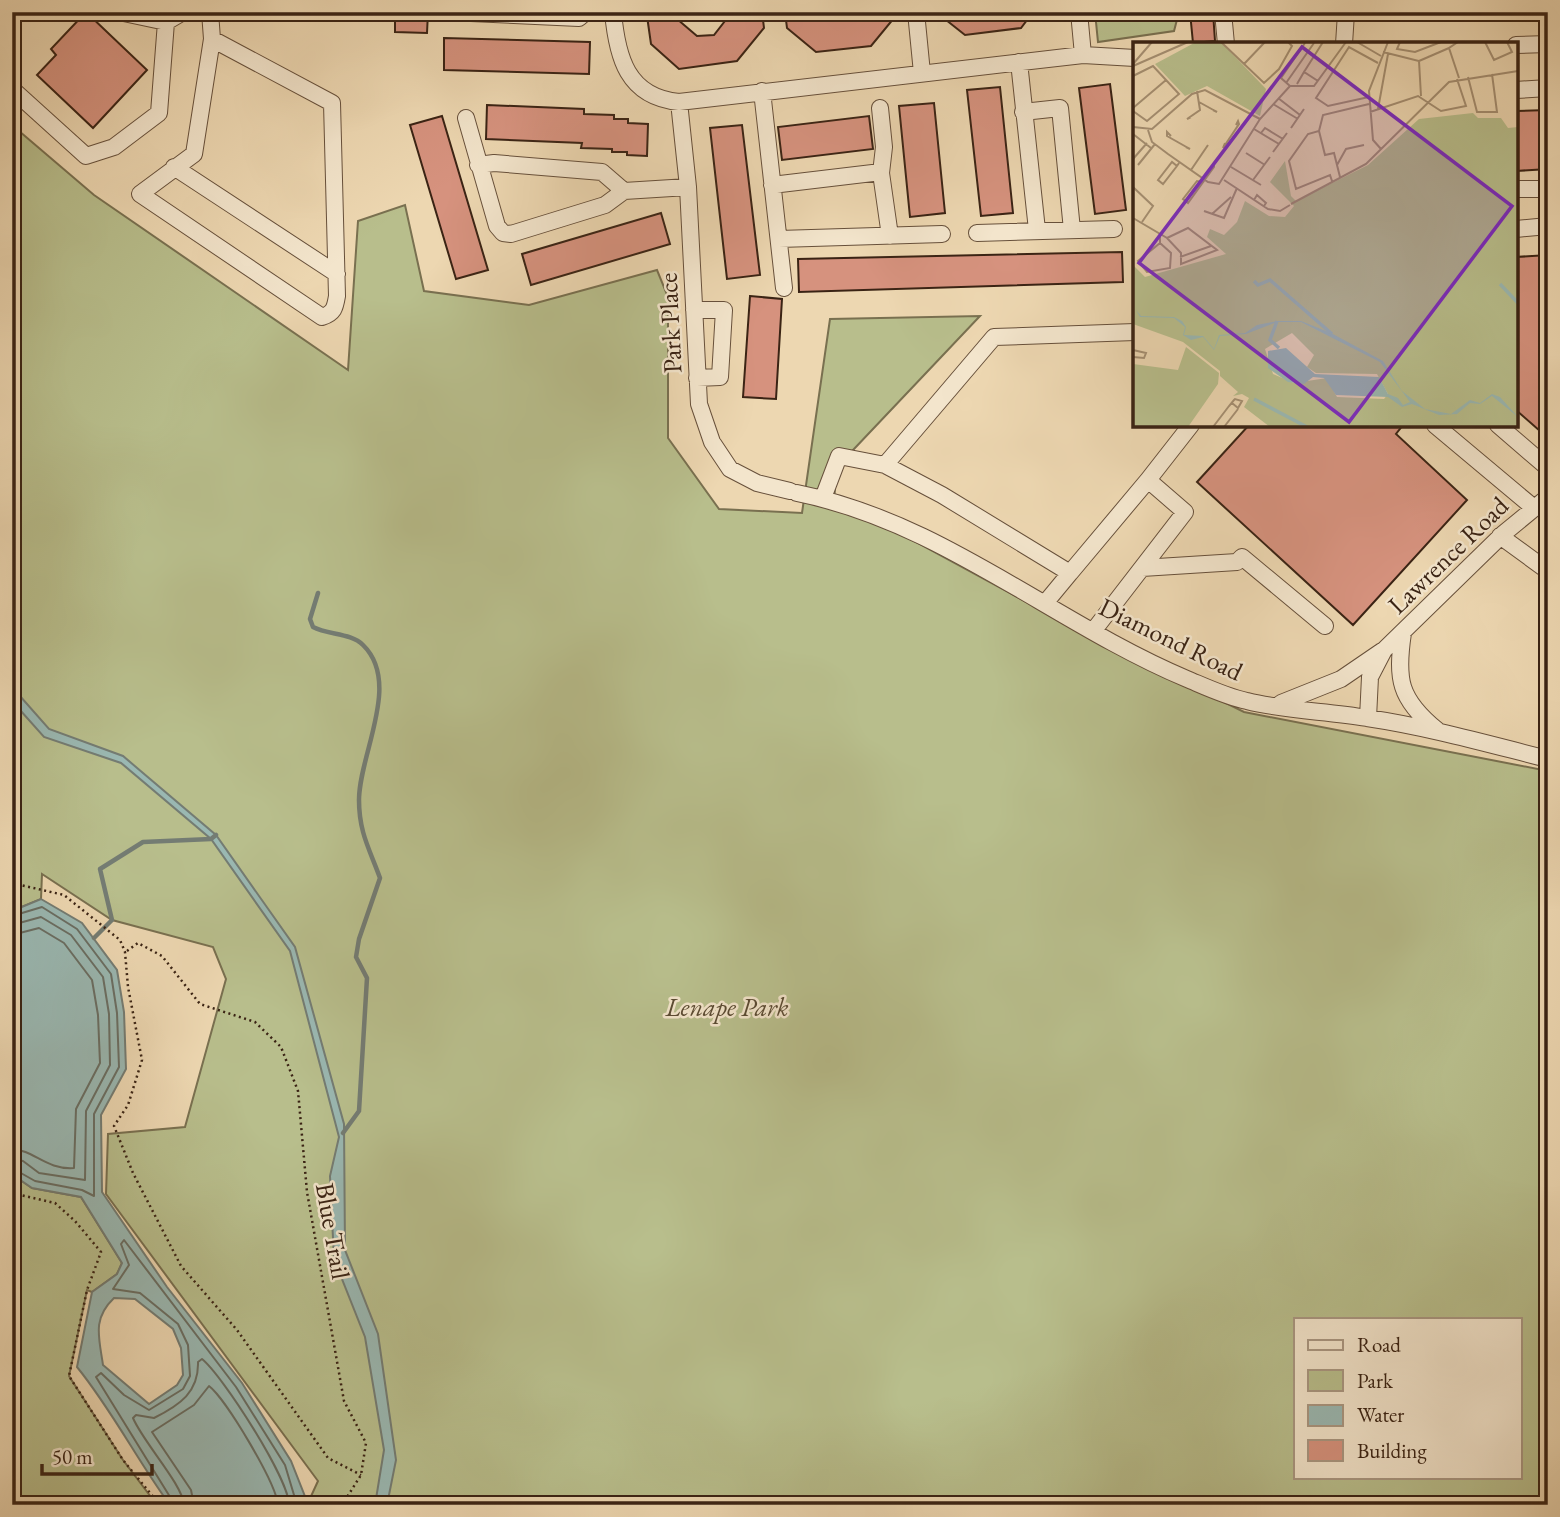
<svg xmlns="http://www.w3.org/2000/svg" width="1560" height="1517" viewBox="0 0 1560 1517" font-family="'EB Garamond',serif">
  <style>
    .green { fill: #b8be8c; stroke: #797050; stroke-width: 2; fill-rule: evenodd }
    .water { fill: #9ab8b2; stroke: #747c73; stroke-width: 2; fill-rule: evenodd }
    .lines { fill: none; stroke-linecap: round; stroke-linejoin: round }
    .shore { stroke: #6a6e63; stroke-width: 2 }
    .stream { stroke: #747c73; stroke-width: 4.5 }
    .building { fill: #d6927e; stroke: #3a2314; stroke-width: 2 }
    .minor-casing { stroke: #67503b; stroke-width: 18 }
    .path { stroke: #3a2314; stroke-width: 2.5; stroke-dasharray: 2 3.5; stroke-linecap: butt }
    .minor { stroke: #f3e5cc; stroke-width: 16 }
    .labels { text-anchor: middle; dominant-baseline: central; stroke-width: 5; stroke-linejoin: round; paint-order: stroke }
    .street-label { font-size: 26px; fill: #3a2314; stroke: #f3e5cc }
    .park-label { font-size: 26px; font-style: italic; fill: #5a4a32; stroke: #f3e5cc }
    .inset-river { fill: none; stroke: #9ab8b2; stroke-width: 3.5 }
    .inset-road { fill: none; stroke: #a58f72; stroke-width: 2 }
    .view { fill: #7b2cbf; fill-opacity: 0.15; stroke: #7b2cbf; stroke-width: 3.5 }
    .inset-edge { fill: none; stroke: #3a2314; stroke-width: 3.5 }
  </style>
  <rect width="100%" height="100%" fill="#edd7b1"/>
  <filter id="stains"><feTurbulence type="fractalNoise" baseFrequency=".00286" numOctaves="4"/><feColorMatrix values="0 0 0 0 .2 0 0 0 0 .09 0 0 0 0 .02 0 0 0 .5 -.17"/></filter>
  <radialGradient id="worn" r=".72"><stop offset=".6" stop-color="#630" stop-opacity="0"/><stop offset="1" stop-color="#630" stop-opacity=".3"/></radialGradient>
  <path class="green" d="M1095,12h84l-5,19 -76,11z
    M12,125l82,70 254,175 10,-149 47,-16 19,86 105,14 128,-35 11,27v141l51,71 83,4 28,-194 150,-3 -144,152 -2,38 38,12 204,111 168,83 304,59v734h-1241l11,-24 -212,-287 2,-60 77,-7 41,-148 -13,-32 -101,-27 -70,-46 -1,25 -29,12zM1296,1319h224v158h-224z
    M12,1159l4,18 16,11 49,9 41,66 -5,11 -25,18 -5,-2 -18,86 54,84 34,45h-145z"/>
  <path class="water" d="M12,687l37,42 74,27 93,79 79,112 49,177 1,126 33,84 18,126 -9,45h-12l9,-55 -19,-113 -31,-78 -4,-83 9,-39 -49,-186 -79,-112 -90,-76 -77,-26 -32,-36z
    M41,899l41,24 35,47 7,42 2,57 -25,46 1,77 65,95 75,96 49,78 15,38 -3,6h-133c-33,-45 -58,-95 -93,-138l15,-75 25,-18 5,-11 -41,-66 -49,-9 -16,-11 -4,-18v-248zM114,1298l21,1 38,30 8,19 2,27 -6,10 -28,19 -46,-39c-4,-28 -11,-46 11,-67z"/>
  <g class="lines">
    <path class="shore" d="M12,916l30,-9 35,22 34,45 6,39 2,54 -25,47v82l-12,-6 -47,-9 -23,-13
      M12,925l29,-8 30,18 32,42 6,37 1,51 -24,46 -1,69 -46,-7 -16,-12 -11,-2
      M12,935l27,-7 25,15 28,37 6,35 2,48 -24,46 -2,59c-28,2 -40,-18 -62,-19
      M175,1505l-79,-128 5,-4 23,22 25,15 34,-21 7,-13 -2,-31 -10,-21 -38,-31 -27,-4 16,-24 -8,-21 3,-4 112,147 49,78 12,40
      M184,1505c-1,-20 -41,-63 -51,-87l3,-3 18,3c26,-13 45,-26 44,-56l4,-3c21,17 87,120 87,146
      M194,1505l-3,-15 -39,-58 42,-27 15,-19c17,13 67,97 69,119"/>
    <path class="stream" d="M318,593l-8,26 3,8c15,8 38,6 50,18 39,38 -4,109 -4,155 0,33 11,50 21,78l-21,61 -3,18 11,21 -8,133 -16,22
      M94,938l18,-18 -12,-51 43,-27 68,-3 5,-4"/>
  </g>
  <path class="building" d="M86,12l61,58 -54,58 -56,-53 19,-20 -5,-6z
    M395,12h33l-1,21 -32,-1z
    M732,12h30l2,16 -27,33 -58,8 -28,-25 -4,-28 23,-3 27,23 17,-1z
    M785,12h38l7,6 20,-3 3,-3h46l-28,34 -55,6 -29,-24z
    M936,12h97l-12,16 -56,7z
    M1190,12h23l2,29 -22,2z
    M444,38l146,4 -1,32 -145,-4z
    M1110,84l16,126 -31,4 -16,-126z
    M1000,87l13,126 -32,3 -14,-126z
    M934,103l11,110 -35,4 -11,-111z
    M487,105l97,4v5l30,1v4h14v4l20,1 -1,32 -20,-1v-3h-15v-3l-31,-1 1,-5 -96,-4z
    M1548,110v59l-32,2v-60z
    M442,116l46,154 -32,9 -46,-154z
    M869,116l4,33 -91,11 -4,-33z
    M742,125l18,150 -33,4 -17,-151z
    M661,213l9,31 -139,41 -9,-31z
    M1122,252l1,30 -324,10 -1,-33z
    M1548,255v183l-32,-28v-153z
    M750,296l32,3 -6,100 -33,-2z
    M1249,425h154l-7,9 71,66 -114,125 -156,-143z"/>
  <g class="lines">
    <g class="minor-casing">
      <path id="minor" d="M119,12l47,10 17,-10
        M210,12l2,27 -18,115 -54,40 182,123c12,-4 13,-9 15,-21l-5,-193 -120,-64
        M448,12l131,6 7,-6
        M613,12c4,45 14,85 66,90l404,-47 52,3
        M916,12l6,61
        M1079,12l4,43
        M1223,12l3,32
        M1344,44l2,-31 9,-1
        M1516,45l32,-1
        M1019,62l18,168
        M12,89l74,67 28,-9 45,-34 7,-91
        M1516,90l32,-2
        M762,91l22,197
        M679,102l9,85 11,217 13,38 18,27 27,14 33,8
        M880,108l4,39 -3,26 9,63
        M1023,112l37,-4 12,122
        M466,118l31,108 6,7 8,1 94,-29 19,-14 64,-4
        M478,165l16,-2 108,9 22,19
        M174,167l163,107
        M772,185l109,-13
        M1516,189h32
        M1516,229l32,-3
        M977,233l137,-4
        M779,239l163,-5
        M694,310h30l-4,67 -23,1
        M1435,425l99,83
        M1498,425l50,43
        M797,493c145,29 257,130 390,186 19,8 40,18 60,22 39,10 81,10 120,17 61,9 121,26 181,41
        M823,498l16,-42 46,9
        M1500,536l48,35
        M1142,568l95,-6 5,-5 83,69
        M1070,573l78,-93
        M1046,602l24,-29 -128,-78 -57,-30 109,-128 141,-5
        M1094,630l91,-118 -37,-32 43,-55
        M1403,633c-7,46 -4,66 34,97
        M1281,703l60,-24 41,-28
        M1368,718l2,-41 14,-27 119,-116 45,-37"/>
    </g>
    <path class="path" d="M12,883l52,12 56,45 5,12 3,35 14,73 -14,45 -14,21 19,47 48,93 56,64 91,128 33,17
      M127,951l11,-8 24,13 38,48 55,18 26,25 17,44 9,101 37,209 22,42 -5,32 -19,30
      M12,1193l43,10 20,18 26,31 -14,38 -18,86 54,84 37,45"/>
    <use href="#minor" class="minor"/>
  </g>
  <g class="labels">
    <g class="street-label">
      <text transform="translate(670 323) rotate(-93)">Park Place</text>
      <text transform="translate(1448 555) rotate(-44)">Lawrence Road</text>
      <text transform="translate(1171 639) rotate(26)">Diamond Road</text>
      <text transform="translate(333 1231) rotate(80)">Blue Trail</text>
    </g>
    <g class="park-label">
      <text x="727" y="1007">Lenape Park</text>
    </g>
  </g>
  <g transform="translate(1133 42)">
    <rect width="385" height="385" fill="#edd7b1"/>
    <path d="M63,0h25l45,47 -6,27 -53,-30 -22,10 -30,-32zM340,71l5,5h23l7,10 10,-1v300h-248l-26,-20 5,-9 -7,-4 -9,2 5,-4 -18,-16v-5l-37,-29 -50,-18v-59l12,12 81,-23 -19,-17 3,-8 14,6 13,-13 8,-21 24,15 16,1 9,-11 -24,-24 15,-21 6,35 5,5 72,-36 51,-46zM159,291l22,22 -7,12 9,6 61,1 11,20 -4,5 -47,-2 -10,-19 -33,5 -21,-9 -8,-25zM53,305l33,26 -1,11 -30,43h-55v-63l45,6z" fill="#b8be8c" fill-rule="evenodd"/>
    <path d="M3,268l5,6 33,1 8,4 4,6 -2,8 19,1 11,13 5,-14 26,-2 12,-8 20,-4h24l30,12 52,28 19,30 23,18 26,5 19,-14 10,3 12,-9 8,3 18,20 -26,-21 -12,8 -10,-1 -13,11 -18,1 -27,-11 -10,3 -14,-10 -52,-2 -12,-17 -11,-1 -9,7 -16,-2 -20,-14v-17l18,-3 29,26 64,3 9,17 10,4 5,7 7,-3 -30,-40 -79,-40h-24l-31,12 -26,2 -6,14 -11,-13 -12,3 -8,-5 2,-8 -11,-9 -34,-1z" fill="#9ab8b2"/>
    <path class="inset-river" d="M121,239l4,4 12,-5 62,54M367,242l18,19M144,279l-7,19 9,8M121,357l53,28"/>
    <path class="inset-road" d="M88,0l43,41 15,-14 13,-23 -4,-4M224,0l24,14M267,0l-3,7 18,3 26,-10M325,0l-9,6 10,30M352,0l9,18 18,-8 -5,-10M250,10l36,9 2,35M286,19l30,-13M0,22l19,-22M111,22l21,-22M0,24l55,-24M171,30l19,-30M0,34l20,-10 26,28 -32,27 -14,-10M335,35l9,35h20l-5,-38M153,41l28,-40M164,42l7,-12 14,9M157,44h24l32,-44M157,44l-9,-8 24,-35M236,55l-41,9 -12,-8 33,-51 29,16M145,56l22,17M66,60l18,10 -4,-2M140,62l25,15M0,66l33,-28M245,67l10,-55M237,70l48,-16 23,15 25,-5 -9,-27M58,75l-4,2 13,-9 -3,-19M0,85l19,2 40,-35 13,-4 55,29M158,86l13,-19M121,87l25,15M15,88l4,12 16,12 40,28 11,2 41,-65 30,-33M186,89l6,24 9,-2 6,24M128,91l4,-5 18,11M0,92l18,14M38,94l-4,-4v4l23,13 -4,-2M92,101l-2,5 16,-24 -1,-3 -2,4M248,107l-8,-9 -4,-49 19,-49M140,110l14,-19M113,111l19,12M0,117l14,-16M5,123l17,-21M204,123l9,-16 18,-4M44,124l-5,-4 -14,18 5,4 14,-18 2,-3M98,125l30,18M58,128l17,-25M91,138l44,29 12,2 10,-6M120,138l17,-23M199,139l-2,-6 -34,14 -7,-28 19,-27 11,-3 4,-16 46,-11M69,140l-5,-1 -14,18 5,4 26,-36v-3l-3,4M0,145l20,19 -11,16M121,158l3,-5 9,8 -2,3M158,162l75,-40 83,-82 69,-11M71,169l20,7 13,-30M79,172l19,-17M0,176l34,20 14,15v11l36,-14 -29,-22 -21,10M27,201l11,10 -1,15 -23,4 -9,-11 22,-18v-9M47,215l31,-11M0,308l13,3 -2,5 -11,-1M80,385l16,-21 5,-6 1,-1 7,2 -4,7 -6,-5M91,385l14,-18"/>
    <path class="view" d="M169,5l210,159 -163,216 -210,-159z"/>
    <rect width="385" height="385" class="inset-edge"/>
  </g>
  <rect width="1560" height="1517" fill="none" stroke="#edd7b1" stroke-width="42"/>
  <rect x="14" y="14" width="1532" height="1489" fill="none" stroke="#3a2314" stroke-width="3.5"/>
  <rect x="21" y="21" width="1518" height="1475" fill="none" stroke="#3a2314" stroke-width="2"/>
  <rect x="1294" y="1318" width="228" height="161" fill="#f3e5cc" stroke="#a99782" stroke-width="2"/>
  <rect x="1308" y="1340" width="35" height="10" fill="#f3e5cc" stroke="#a99782" stroke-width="2"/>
  <text x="1357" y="1352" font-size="21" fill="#3a2314">Road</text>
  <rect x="1308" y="1370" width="35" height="21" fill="#b8be8c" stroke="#a99782" stroke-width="2"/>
  <text x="1357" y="1388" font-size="21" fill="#3a2314">Park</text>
  <rect x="1308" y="1405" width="35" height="21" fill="#9ab8b2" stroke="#a99782" stroke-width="2"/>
  <text x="1357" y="1422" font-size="21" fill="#3a2314">Water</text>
  <rect x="1308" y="1440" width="35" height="21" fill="#d6927e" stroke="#a99782" stroke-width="2"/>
  <text x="1357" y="1458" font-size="21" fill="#3a2314">Building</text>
  <path d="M42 1464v10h110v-10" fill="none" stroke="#3a2314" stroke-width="3.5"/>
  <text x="52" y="1464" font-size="21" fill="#3a2314" stroke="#f3e5cc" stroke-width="5" paint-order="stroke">50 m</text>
  <rect width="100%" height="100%" filter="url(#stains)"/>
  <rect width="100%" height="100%" fill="url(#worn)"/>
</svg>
